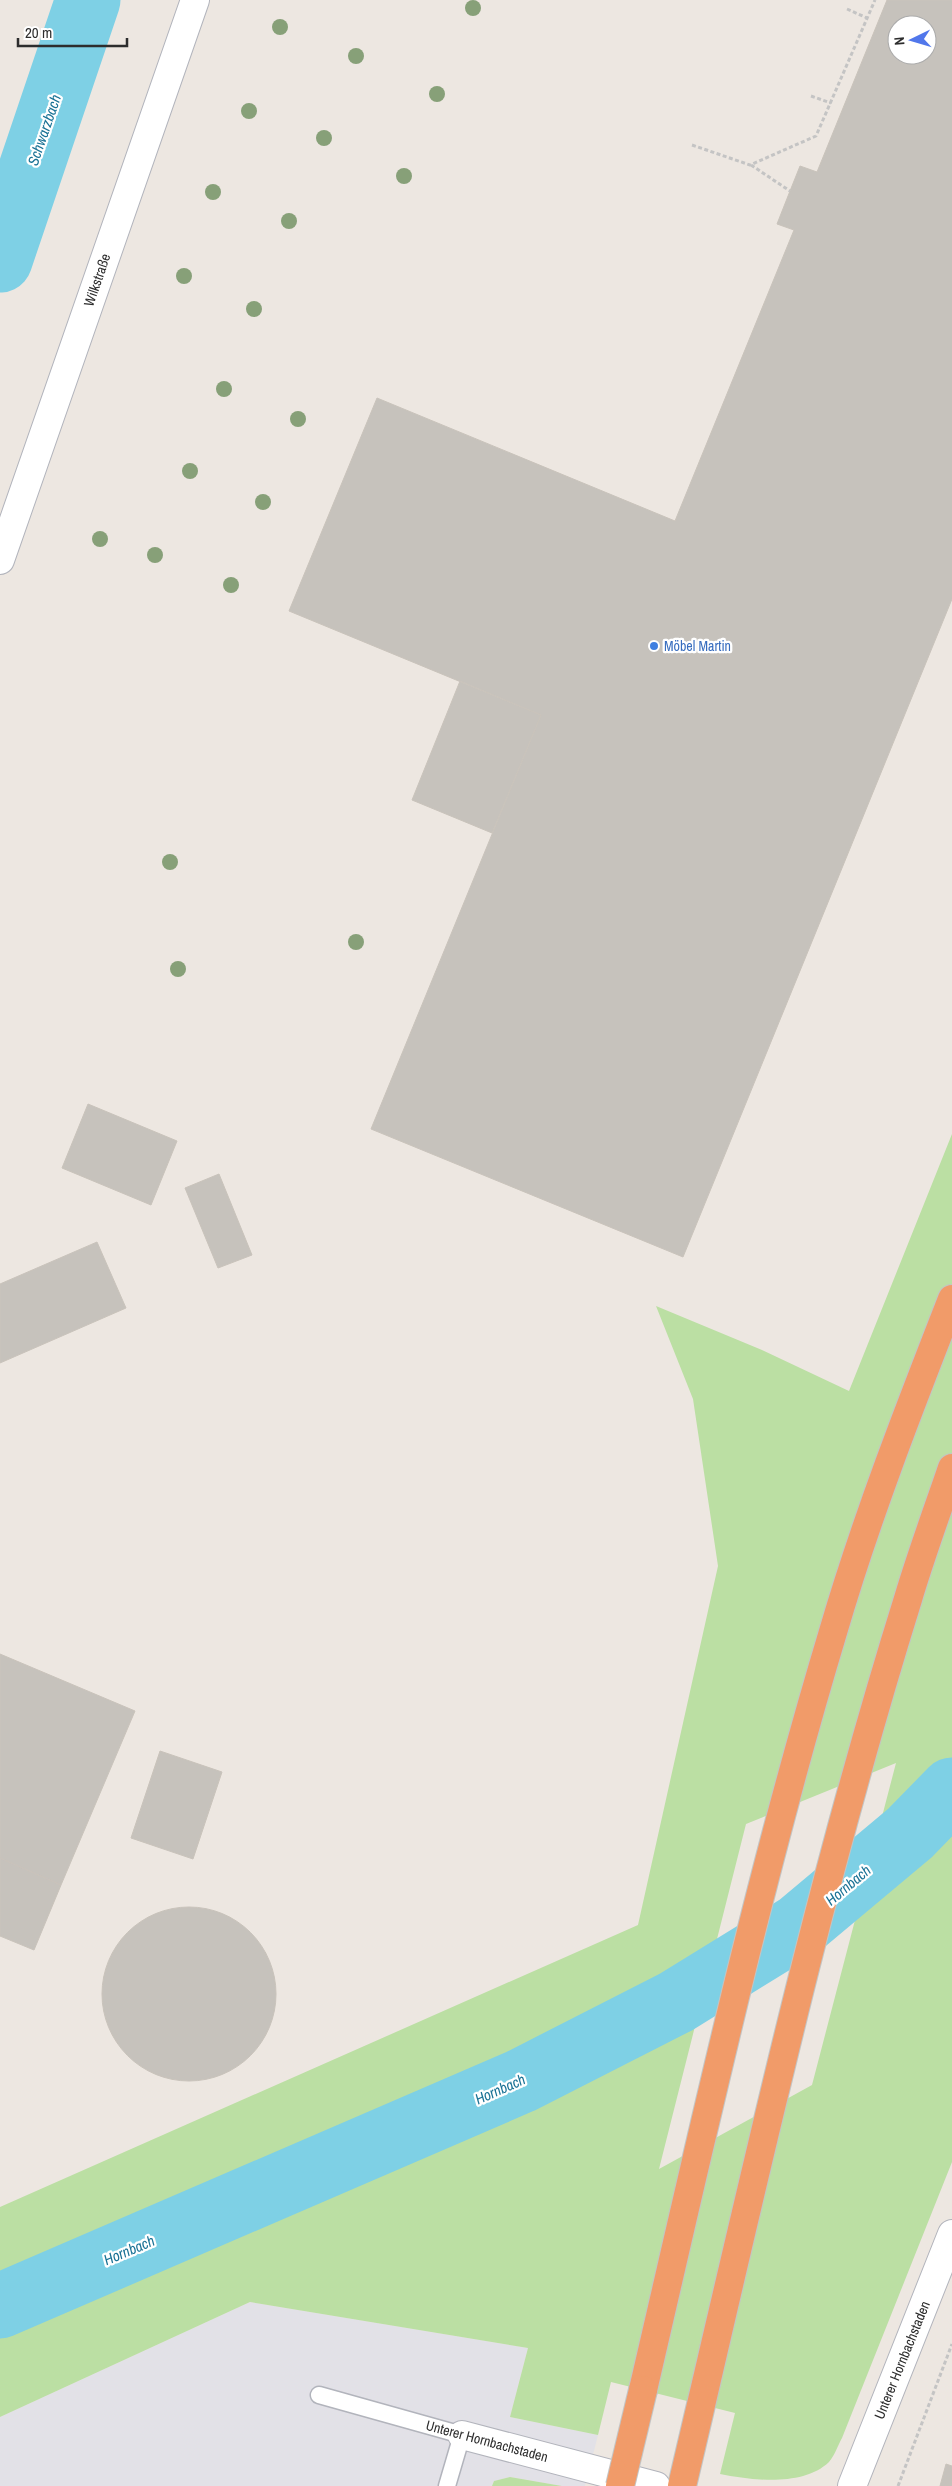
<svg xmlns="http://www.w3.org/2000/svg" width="952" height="2486" viewBox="0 0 952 2486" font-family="'Archivo Narrow',sans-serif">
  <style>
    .industrial { fill: #e2e1e7 }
    .green { fill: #bbdfa3; fill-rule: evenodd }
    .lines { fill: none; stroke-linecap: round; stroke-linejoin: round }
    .river { stroke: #7ed0e5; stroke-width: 65 }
    .building { fill: #c6c2bc; stroke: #c9c3bb; fill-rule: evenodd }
    .lane-casing { stroke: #b2b4bc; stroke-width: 19 }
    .street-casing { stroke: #b2b4bc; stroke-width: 30 }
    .secondary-casing { stroke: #b2b4bc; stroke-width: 30 }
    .highway-casing { stroke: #c4c4c4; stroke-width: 30 }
    .path { stroke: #c4c4c4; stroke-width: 3; stroke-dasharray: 4 2.5; stroke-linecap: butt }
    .lane { stroke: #fff; stroke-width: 16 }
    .street { stroke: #fff; stroke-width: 28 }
    .secondary { stroke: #fff; stroke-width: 28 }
    .highway { stroke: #f19b69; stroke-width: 28 }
    .highway-bridge-casing { stroke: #c4c4c4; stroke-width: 30; stroke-linecap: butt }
    .highway-bridge { stroke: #f19b69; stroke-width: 28 }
    .tree { fill: #87a078 }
    .shop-dot { fill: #3f7fe0; stroke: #fff; stroke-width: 2 }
    .labels { text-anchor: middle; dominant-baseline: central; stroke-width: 4.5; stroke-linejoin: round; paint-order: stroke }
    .street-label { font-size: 14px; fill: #2d2d2d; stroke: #fff }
    .shop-label { font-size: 14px; fill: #366cbe; stroke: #fff; text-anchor: start }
    .water-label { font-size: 15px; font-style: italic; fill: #1a7295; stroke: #fff }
  </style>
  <rect width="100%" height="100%" fill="#ede7e1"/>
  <path class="industrial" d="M250,2302l278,46 -18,69 88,18 -13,51h-23l-52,-9 -16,4 -2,5h-492v-69z"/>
  <path class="green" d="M952,1134v1028l-110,276c-4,7 -7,17 -13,24 -25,24 -74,19 -109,12l15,-61 -124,-31 -13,53 -88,-18 18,-69 -278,-46 -250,115v-210l638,-282 80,-359 -25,-167 -37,-93 106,44 87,41zM896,1763l-84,322 -153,84 87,-345z
    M510,2477l52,9h-70l2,-5z"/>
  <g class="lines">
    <path class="river" d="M0,260l88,-260
      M0,2306l521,-225 155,-79 123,-76 111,-93 42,-43"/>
  </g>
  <path class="building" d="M887,0h65v599l-269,658 -312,-128 170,-414 -252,-104 88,-213 298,123 119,-291 -17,-6 13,-33 10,-25 17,6zM897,25h30v30h-30z
    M460,681l81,34 -49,118 -80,-33z
    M88,1104l89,37 -26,64 -89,-37z
    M219,1174l33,81 -34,13 -33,-80z
    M97,1242l29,66 -126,55v-79z
    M0,1654l135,57 -74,174 -61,-27z
    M160,1751l62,21 -29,87 -62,-21z
    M0,1858l61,27 -27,65 -34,-14z
    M102 1994a87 87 0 1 1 174 0a87 87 0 1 1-174 0Z
    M946,2464l6,2v20h-12z"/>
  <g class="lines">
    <g class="lane-casing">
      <path id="lane" d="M319,2395l143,40 -15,51"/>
    </g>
    <g class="street-casing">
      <path id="street" d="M0,560l195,-560
        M462,2435l194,51"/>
    </g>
    <g class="secondary-casing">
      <path id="secondary" d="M852,2486l100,-252"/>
    </g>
    <g class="highway-casing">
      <path id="highway" d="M643,2390c59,-254 115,-509 190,-758 33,-113 76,-223 119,-333
        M682,2486c70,-297 135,-596 226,-887 13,-44 29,-87 44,-131"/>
    </g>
    <path class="path" d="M847,9l20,9
      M811,96l20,7
      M692,145l58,20 66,-29 59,-136
      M751,165l39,26
      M898,2486l54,-142"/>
    <use href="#lane" class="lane"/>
    <use href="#street" class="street"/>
    <use href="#secondary" class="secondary"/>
    <use href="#highway" class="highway"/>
    <g class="highway-bridge-casing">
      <path id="highway-bridge" d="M620,2486l23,-96"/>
    </g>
    <use href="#highway-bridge" class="highway-bridge"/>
  </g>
  <g class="tree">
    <circle cx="473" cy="8" r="8"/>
    <circle cx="280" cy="27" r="8"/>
    <circle cx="356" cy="56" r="8"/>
    <circle cx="437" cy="94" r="8"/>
    <circle cx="249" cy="111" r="8"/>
    <circle cx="324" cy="138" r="8"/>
    <circle cx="404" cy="176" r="8"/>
    <circle cx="213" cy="192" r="8"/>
    <circle cx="289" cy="221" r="8"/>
    <circle cx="184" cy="276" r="8"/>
    <circle cx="254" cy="309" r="8"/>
    <circle cx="224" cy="389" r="8"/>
    <circle cx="298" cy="419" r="8"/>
    <circle cx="190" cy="471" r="8"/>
    <circle cx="263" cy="502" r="8"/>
    <circle cx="100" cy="539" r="8"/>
    <circle cx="155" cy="555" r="8"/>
    <circle cx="231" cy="585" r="8"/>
    <circle cx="170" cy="862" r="8"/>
    <circle cx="356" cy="942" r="8"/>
    <circle cx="178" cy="969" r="8"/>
  </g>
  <circle class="shop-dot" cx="654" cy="646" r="5"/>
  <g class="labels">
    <g class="street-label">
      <text transform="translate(97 280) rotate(-71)">Wilkstraße</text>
      <text transform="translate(902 2360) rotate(-68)">Unterer Hornbachstaden</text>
      <text transform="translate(487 2441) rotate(15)">Unterer Hornbachstaden</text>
    </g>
    <g class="shop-label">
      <text x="664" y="646">Möbel Martin</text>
    </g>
    <g class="water-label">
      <text transform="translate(44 130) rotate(-71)">Schwarzbach</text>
      <text transform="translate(848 1885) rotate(-40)">Hornbach</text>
      <text transform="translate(500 2089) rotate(-24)">Hornbach</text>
      <text transform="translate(129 2250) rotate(-23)">Hornbach</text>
    </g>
  </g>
  <g transform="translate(912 40) rotate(265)"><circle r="24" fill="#ffffff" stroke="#ababab"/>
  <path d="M0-4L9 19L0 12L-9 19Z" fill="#5177eb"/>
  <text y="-8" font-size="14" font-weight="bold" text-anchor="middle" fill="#2d2d2d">N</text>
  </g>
  <path d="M18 38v8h109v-8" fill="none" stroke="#2d2d2d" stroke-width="2.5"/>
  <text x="25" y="38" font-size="15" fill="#2d2d2d" stroke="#ffffff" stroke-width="4" paint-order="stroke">20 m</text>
</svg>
